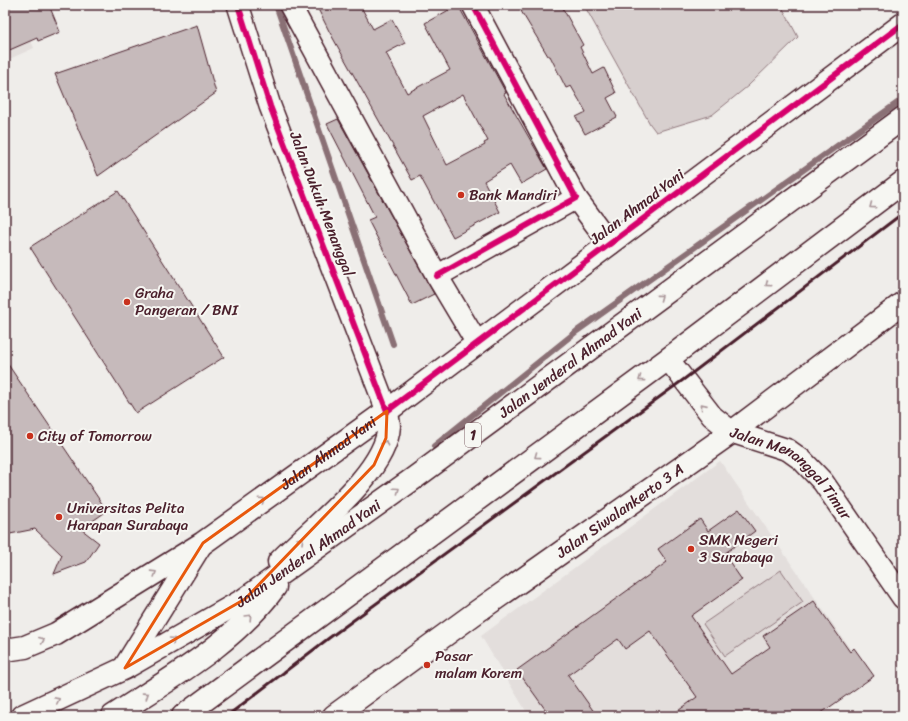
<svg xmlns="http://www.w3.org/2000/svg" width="908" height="721" viewBox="0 0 908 721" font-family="Sriracha,sans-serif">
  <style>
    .built { fill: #e3dedc }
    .green { fill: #d7cfce; stroke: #90777c }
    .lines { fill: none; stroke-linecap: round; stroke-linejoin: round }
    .stream { stroke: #8a6f74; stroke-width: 6 }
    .building { fill: #c6babb; stroke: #4a1f2b; fill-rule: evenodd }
    .minor-casing { stroke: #4a1f2b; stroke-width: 24 }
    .secondary-casing { stroke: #4a1f2b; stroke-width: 25 }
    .trunk-casing { stroke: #4a1f2b; stroke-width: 25 }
    .minor { stroke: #f6f6f2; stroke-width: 21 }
    .secondary { stroke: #f6f6f2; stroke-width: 22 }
    .trunk { stroke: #f6f6f2; stroke-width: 22 }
    .rail { stroke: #4a1f2b; stroke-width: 3 }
    .cycleway-casing { stroke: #f6f6f2; stroke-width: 8 }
    .cycleway { stroke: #d6006c; stroke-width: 6 }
    .oneway { stroke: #a99598 }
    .marked { fill: none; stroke: #e8590c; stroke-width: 3; stroke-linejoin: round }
    .poi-dot { fill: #c8321e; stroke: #f6f6f2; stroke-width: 1.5 }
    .labels { text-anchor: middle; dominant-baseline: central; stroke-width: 4; stroke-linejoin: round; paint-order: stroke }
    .shield { fill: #f6f6f2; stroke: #7e6067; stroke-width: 1 }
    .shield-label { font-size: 14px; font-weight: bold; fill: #4a1f2b }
    .poi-label { font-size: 15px; fill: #4a1f2b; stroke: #f6f6f2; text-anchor: start }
    .street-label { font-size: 15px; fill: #4a1f2b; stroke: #f6f6f2 }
  </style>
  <rect width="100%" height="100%" fill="#efedea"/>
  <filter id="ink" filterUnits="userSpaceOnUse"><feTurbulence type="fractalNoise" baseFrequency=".025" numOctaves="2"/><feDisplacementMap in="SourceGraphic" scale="8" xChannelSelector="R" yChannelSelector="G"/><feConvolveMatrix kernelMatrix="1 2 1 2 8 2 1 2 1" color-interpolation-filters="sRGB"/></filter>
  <g filter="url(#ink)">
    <path class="built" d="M5,5h10l19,43 -29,13z
      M720,461l146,211 -62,44h-275l-48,-80z"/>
    <path class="green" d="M584,5h197l17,32 -50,49 -36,29 -56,17 -6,-8z
      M781,570l22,32 -78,54 -22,-32z"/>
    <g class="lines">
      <path class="stream" d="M276,5l117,339
        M434,446l143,-115 326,-232"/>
    </g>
    <path class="building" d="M5,5h44l11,27 -22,9 -1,-3 -32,14z
      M316,5h44l13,24 19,-10 13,24 -19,10 21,40 43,-23 -25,-47 33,-18 48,88 -2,1 43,75 -26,15 -11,-19 -26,16 16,31 -47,25 -33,-61 -8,4 -83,-149zM463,94l25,47 -4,2 1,2 -38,20 -24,-49z
      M532,5h29l22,40 -3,2 13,27 11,-6 12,25 -9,5 10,19 -32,17 -9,-17 10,-5 -15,-26 -5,2 -16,-32h-2l-27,-45z
      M197,25l19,68 -118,83 -43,-102z
      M338,119l96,175 -22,11 -44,-85 7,-3 -48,-93z
      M118,191l106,166 -88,56 -106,-166z
      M5,360l102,151 -26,18 18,14 -13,19 -32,12 8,-19 -27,-26 -30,6z
      M739,509l16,22 -31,23 18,26 -51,36 40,58 39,-27 -7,-11 51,-35 36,51 4,-4 20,28 -57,40h-146l26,-19 -47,-66 -25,18 -7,-10 -50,36 29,41h-47l-33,-46 150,-108 -9,-13 42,-30 8,12z"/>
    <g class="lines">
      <g class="minor-casing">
        <g id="minor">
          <path d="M238,5l32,101 117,305"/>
          <path d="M290,5l147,271 40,67"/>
          <path d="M576,198l34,46"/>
          <path d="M437,276l139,-78 -103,-193"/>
          <path id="s1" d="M668,359l44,57 20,16 56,18 14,10 21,22 80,116"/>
        </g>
      </g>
      <g class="secondary-casing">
        <g id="secondary">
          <path id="s2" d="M334,716l144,-105 254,-179 171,-129"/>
        </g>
      </g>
      <g class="trunk-casing">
        <g id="trunk">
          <path d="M279,562c32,-34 107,-88 110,-136 0,-4 -2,-10 -2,-15"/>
          <path id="s3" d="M5,650l20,-3 31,-13 147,-91 184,-132 516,-387"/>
          <path d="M126,665l74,-119"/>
          <path id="s4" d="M22,716l103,-48 120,-69 168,-120 490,-361"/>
          <path d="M113,716c58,-38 120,-72 162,-129"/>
          <path d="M183,716l485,-357 235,-177"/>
        </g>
      </g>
      <use href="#minor" class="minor"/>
      <use href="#secondary" class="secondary"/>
      <use href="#trunk" class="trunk"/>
      <path class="rail" d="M227,716l102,-78 354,-258 220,-167"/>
      <g class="cycleway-casing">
        <path id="cycleway" d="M238,5l32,101 117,305 516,-387
          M437,276l139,-78 -103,-193"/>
      </g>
      <use href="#cycleway" class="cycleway"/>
    </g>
    <defs><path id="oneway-chevron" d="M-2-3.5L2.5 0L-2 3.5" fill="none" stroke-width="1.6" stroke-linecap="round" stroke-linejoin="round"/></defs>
    <g class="oneway">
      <use href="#oneway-chevron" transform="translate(872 206) rotate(143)"/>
      <use href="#oneway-chevron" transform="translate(768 284) rotate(143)"/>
      <use href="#oneway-chevron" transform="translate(660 297) rotate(-36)"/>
      <use href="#oneway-chevron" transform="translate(641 379) rotate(144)"/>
      <use href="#oneway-chevron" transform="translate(703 406) rotate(-129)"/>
      <use href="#oneway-chevron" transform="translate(385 443) rotate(-73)"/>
      <use href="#oneway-chevron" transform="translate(537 456) rotate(144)"/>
      <use href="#oneway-chevron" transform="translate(397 490) rotate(-35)"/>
      <use href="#oneway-chevron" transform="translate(262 500) rotate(-35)"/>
      <use href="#oneway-chevron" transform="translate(301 540) rotate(-44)"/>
      <use href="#oneway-chevron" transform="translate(154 573) rotate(-32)"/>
      <use href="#oneway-chevron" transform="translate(249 617) rotate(-46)"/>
      <use href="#oneway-chevron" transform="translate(42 640) rotate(-23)"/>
      <use href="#oneway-chevron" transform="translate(173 640) rotate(-30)"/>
      <use href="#oneway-chevron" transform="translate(146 695) rotate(-33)"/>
      <use href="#oneway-chevron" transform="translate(57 700) rotate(-26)"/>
    </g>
  </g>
  <path class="marked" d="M387,411l-1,27 -12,27 -129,134 -120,69 78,-125z"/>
  <g class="poi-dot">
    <circle cx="461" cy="195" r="4"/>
    <circle cx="127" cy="302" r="4"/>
    <circle cx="30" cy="436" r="4"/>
    <circle cx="59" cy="517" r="4"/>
    <circle cx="691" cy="549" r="4"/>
    <circle cx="427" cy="665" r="4"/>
  </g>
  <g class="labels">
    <rect class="shield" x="465" y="423" width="16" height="24" rx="3"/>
    <g class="shield-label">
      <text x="473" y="435">1</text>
    </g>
    <g class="poi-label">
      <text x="469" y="195">Bank Mandiri</text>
      <text x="135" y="293">Graha<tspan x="135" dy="17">Pangeran / BNI</tspan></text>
      <text x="38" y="436">City of Tomorrow</text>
      <text x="67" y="508">Universitas Pelita<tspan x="67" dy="17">Harapan Surabaya</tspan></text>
      <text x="699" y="540">SMK Negeri<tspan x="699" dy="17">3 Surabaya</tspan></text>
      <text x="435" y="656">Pasar<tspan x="435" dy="17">malam Korem</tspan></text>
    </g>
    <g class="street-label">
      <text transform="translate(322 204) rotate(69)">Jalan Dukuh Menanggal</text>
      <text transform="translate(637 207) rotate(-37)">Jalan Ahmad Yani</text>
      <text stroke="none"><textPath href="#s4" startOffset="654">Jalan Jenderal Ahmad Yani</textPath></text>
      <text stroke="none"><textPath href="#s3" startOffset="381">Jalan Ahmad Yani</textPath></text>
      <text stroke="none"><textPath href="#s1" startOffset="172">Jalan Menanggal Timur</textPath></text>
      <text stroke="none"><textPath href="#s2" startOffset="352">Jalan Siwalankerto 3 A</textPath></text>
      <text stroke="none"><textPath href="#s4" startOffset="330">Jalan Jenderal Ahmad Yani</textPath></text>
    </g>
  </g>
  <rect width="908" height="721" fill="none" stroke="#f6f6f2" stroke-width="20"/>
  <rect x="10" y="10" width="888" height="701" fill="none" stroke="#4a1f2b" stroke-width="1.5" filter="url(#ink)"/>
</svg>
